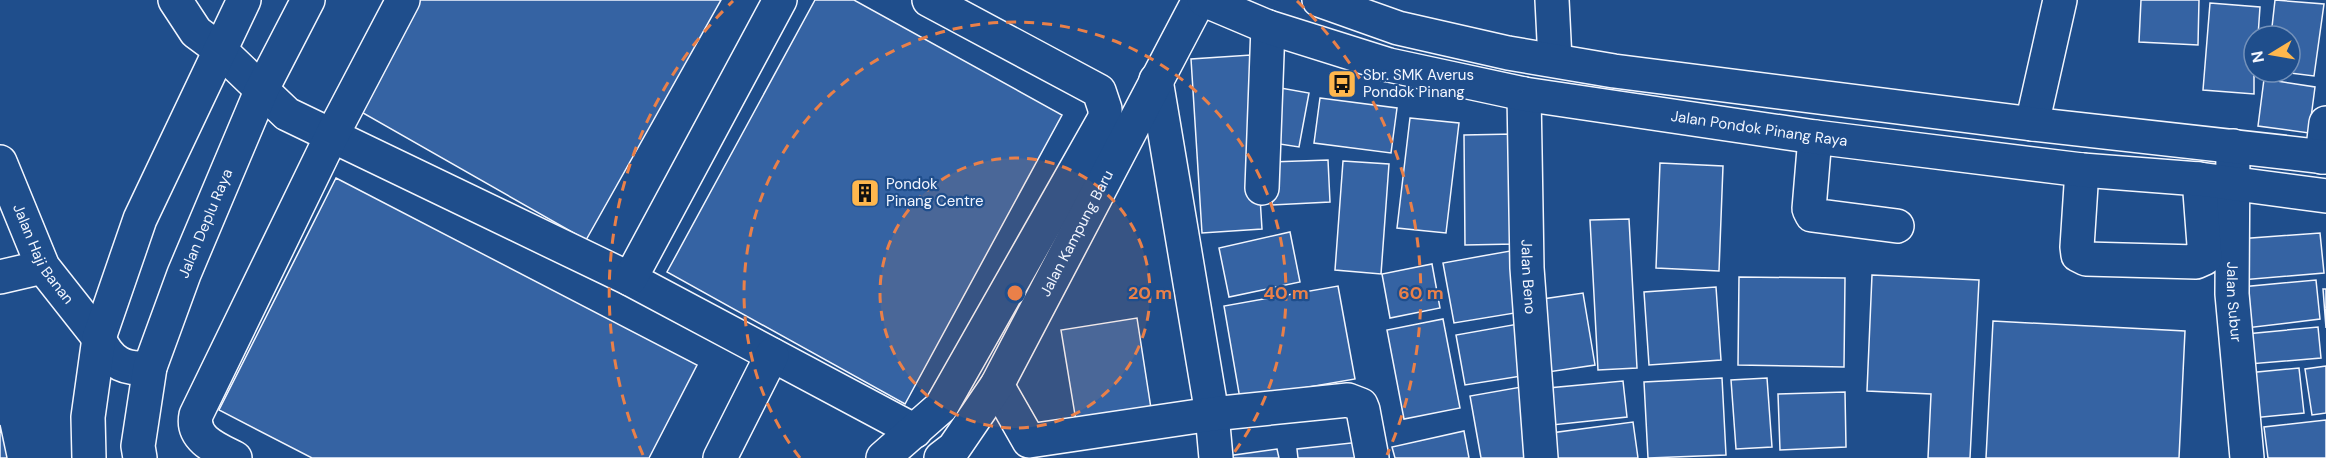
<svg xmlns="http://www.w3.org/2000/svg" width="2326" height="458" viewBox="0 0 2326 458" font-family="'DM Sans',sans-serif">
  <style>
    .building { fill: #3563a3; stroke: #f2f6ff; stroke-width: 1.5 }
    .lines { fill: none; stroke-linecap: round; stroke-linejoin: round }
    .minor-casing { stroke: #f2f6ff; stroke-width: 36 }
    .major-casing { stroke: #f2f6ff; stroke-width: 36 }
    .minor { stroke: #1f4e8c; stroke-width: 33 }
    .major { stroke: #1f4e8c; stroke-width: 33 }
    .ring { fill: none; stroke: #ea8049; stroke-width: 3; stroke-dasharray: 10 8 }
    .labels { text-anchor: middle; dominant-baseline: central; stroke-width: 4.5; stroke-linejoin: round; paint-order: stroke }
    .poi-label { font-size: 15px; fill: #f2f6ff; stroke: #1f4e8c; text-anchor: start }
    .street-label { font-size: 15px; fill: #f2f6ff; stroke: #1f4e8c }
    .centre { fill: #ea8049; stroke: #1f4e8c; stroke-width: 3 }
    .ring-label { font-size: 18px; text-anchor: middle; font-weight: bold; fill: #ea8049; stroke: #1f4e8c; stroke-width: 4.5; stroke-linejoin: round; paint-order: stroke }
  </style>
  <rect width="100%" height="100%" fill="#1f4e8c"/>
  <path class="building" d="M417,0h304l-135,240 -230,-131z
    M815,0h39l208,115 -157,289 -238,-132z
    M2141,0h58l-1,45 -59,-3z
    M2275,0l49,4 -10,72 -33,-4h9v-36h-19z
    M2210,3l50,4 -2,29h-4v58l-51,-4z
    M1251,55l11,174 -60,4 -11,-174z
    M2264,79l51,8 -6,46 -51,-7z
    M1275,87l34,6 -10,54 -33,-5z
    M1320,98l77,10 -6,45 -77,-10z
    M1410,118l49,5 -13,110 -49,-5z
    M1514,134l1,110 -50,1 -1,-110z
    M1328,160l2,42 -58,3 -2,-43z
    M1343,161l46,3 -8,110 -46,-4z
    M1660,163l63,3 -4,105 -63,-3z
    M336,178l361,187 -48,93h-337l-93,-48z
    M1629,219l8,149 -39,2 -8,-150z
    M1290,232l10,50 -71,15 -10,-49z
    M2320,233l4,40 -83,7 -3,-41z
    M1510,251l11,61 -67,11 -11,-60z
    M1432,264l8,44 -50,10 -8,-44z
    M1872,275l107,5 -9,178h-42l3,-64 -64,-3z
    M1739,277l106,1 -1,89 -106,-2z
    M2316,280l4,39 -74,9 -5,-41z
    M1338,286l17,93 -115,20 -16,-93z
    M1716,287l5,73 -72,5 -5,-73z
    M2323,289h3v39z
    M1583,293l12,72 -47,7 -12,-72z
    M1137,318l15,97 -75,12 -16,-97z
    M1443,319l17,89 -56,11 -17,-89z
    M1993,321l192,10 -6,127h-193z
    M1518,324l9,51 -62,10 -9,-50z
    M2318,327l3,31 -72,6 -3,-30z
    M2326,366v47l-14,2 -7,-46z
    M2299,368l5,45 -52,5 -5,-45z
    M1722,378l4,77 -78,3 -4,-76z
    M1767,378l5,69 -36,2 -5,-69z
    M1623,381l4,36 -75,8 -4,-37z
    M1521,387l13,71h-53l-11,-62z
    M1845,392l1,55 -66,3 -2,-56z
    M2326,420v38h-58l-4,-31z
    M1633,422l5,36h-84l-3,-25z
    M0,425l7,33h-7z
    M1464,431l5,27h-74l-3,-11z
    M1360,442l2,16h-64l-1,-9z
    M1277,449l2,9h-59v-1z"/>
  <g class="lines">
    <g class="minor-casing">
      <g id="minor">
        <path d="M175,0l21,32 23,17 68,65 343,165 285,152"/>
        <path d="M1552,0l3,60"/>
        <path d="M1156,80l56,334 4,44"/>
        <path id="s1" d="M1524,94l3,174 14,190"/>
        <path d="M2032,124l28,-124"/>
        <path d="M1815,137l-6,72 3,6 85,11"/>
        <path id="s2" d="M2233,146l-1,148 15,164"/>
        <path d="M2322,157l4,-34"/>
        <path id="s3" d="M0,162l43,105 56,71"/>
        <path d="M2082,170l-5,77 1,8 8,4 110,3 9,-4 -6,-79"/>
        <path d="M1262,188l6,-161"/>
        <path d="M0,277l43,-10"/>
        <path d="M630,279l150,-279"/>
        <path d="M997,385l32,56 183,-27 136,-14 13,5 2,5 9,48"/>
        <path d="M235,458c-18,-9 -44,-19 -39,-43l135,-278 72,-137"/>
        <path d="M720,458l52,-103"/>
        <path d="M883,458l58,-51 164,-289v-9l-6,-18 -170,-91"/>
        <path id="s4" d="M941,458l13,-10 43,-63 202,-385"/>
      </g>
    </g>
    <g class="major-casing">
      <g id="major">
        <path id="s5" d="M1204,0l64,27 121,38 135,29 291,43 267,33 117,9 127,17"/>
        <path d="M1319,0l79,28 110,25 106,18 418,53 294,33"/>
        <path d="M99,338c10,24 26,33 51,29"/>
        <path d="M89,458l-1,-41 11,-79 41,-119 104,-219"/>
        <path id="s6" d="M140,458l-2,-12 12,-79 34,-93 78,-185 46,-89"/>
      </g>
    </g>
    <use href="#minor" class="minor"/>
    <use href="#major" class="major"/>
  </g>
  <circle cx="1015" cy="293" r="135" fill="#ea8049" fill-opacity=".12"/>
  <g class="ring">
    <circle cx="1015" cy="293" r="135"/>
    <path d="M800 458A271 271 0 1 1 1230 458"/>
    <path d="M643 455A406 406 0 0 1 733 1M1297 1A406 406 0 0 1 1387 455"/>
  </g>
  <defs>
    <g id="bus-square" transform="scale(1.5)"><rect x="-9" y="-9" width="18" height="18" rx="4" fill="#ffb74d" stroke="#1f4e8c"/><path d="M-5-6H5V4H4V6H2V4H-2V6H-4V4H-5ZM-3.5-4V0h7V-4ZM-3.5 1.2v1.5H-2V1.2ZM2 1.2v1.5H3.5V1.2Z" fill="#111"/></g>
    <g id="building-square" transform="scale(1.5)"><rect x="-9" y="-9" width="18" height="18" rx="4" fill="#ffb74d" stroke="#1f4e8c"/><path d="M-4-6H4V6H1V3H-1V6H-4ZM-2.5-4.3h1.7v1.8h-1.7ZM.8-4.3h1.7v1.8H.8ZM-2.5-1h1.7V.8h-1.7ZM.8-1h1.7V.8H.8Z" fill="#111"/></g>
  </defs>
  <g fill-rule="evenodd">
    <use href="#bus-square" x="1342" y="84"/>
    <use href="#building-square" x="865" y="193"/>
  </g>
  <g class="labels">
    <g class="poi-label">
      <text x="1363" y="75">Sbr. SMK Averus<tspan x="1363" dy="17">Pondok Pinang</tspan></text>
      <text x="886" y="184">Pondok<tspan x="886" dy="17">Pinang Centre</tspan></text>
    </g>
    <g class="street-label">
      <text stroke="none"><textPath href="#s5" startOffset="572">Jalan Pondok Pinang Raya</textPath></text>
      <text stroke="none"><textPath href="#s6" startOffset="246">Jalan Deplu Raya</textPath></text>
      <text stroke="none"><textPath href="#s4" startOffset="264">Jalan Kampung Baru</textPath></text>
      <text stroke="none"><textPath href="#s3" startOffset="102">Jalan Haji Banan</textPath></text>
      <text stroke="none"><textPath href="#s1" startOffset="183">Jalan Beno</textPath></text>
      <text stroke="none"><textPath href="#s2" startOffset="156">Jalan Subur</textPath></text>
    </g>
  </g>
  <circle cx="1015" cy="293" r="9" class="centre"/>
  <g class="ring-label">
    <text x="1150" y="299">20 m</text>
    <text x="1286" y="299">40 m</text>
    <text x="1421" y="299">60 m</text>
  </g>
  <g transform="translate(2272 54) rotate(259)"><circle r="28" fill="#1f4e8c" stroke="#7391ba" stroke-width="1.5"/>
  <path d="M0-4.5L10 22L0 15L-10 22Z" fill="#ffb74d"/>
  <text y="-9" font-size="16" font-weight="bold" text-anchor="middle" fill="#f2f6ff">N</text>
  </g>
</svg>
